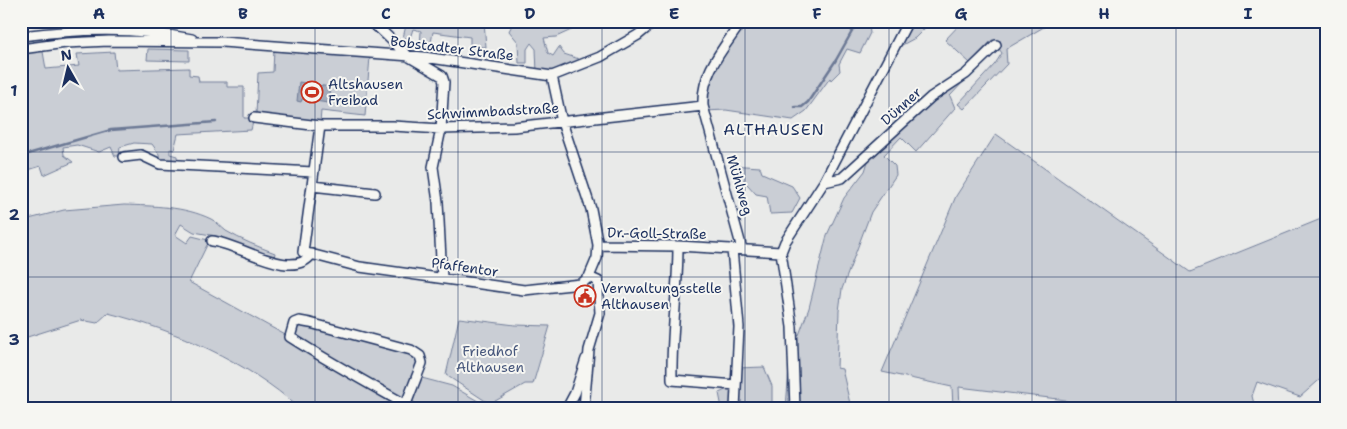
<svg xmlns="http://www.w3.org/2000/svg" width="1347" height="429" viewBox="0 0 1347 429" font-family="'Shantell Sans',sans-serif">
  <style>
    .green { fill: #caced5; stroke: #727e9a }
    .water { fill: #a2aaba; stroke: #6c7995 }
    .lines { fill: none; stroke-linecap: round; stroke-linejoin: round }
    .stream { stroke: #6c7995; stroke-width: 2.5 }
    .minor-casing { stroke: #1b2f5e; stroke-width: 12 }
    .minor { stroke: #f6f6f2; stroke-width: 9 }
    .grid { fill: none; stroke: #1b2f5e; stroke-width: 1; stroke-opacity: 0.55 }
    .labels { text-anchor: middle; dominant-baseline: central; stroke-width: 4; stroke-linejoin: round; paint-order: stroke }
    .street-label { font-size: 14px; fill: #1b2f5e; stroke: #f6f6f2 }
    .poi-label { font-size: 14px; fill: #1b2f5e; stroke: #f6f6f2; text-anchor: start }
    .park-label { font-size: 14px; fill: #47577c; stroke: #f6f6f2 }
    .quarter-label { font-size: 16px; letter-spacing: 1px; fill: #1b2f5e; stroke: #f6f6f2 }
    .neatline { fill: none; stroke: #1b2f5e; stroke-width: 2 }
    .grid-label { font-size: 16px; text-anchor: middle; font-weight: bold; fill: #1b2f5e }
  </style>
  <rect width="100%" height="100%" fill="#e9eae9"/>
  <filter id="ink" filterUnits="userSpaceOnUse"><feTurbulence type="fractalNoise" baseFrequency=".02" numOctaves="2"/><feDisplacementMap in="SourceGraphic" scale="10" xChannelSelector="R" yChannelSelector="G"/><feConvolveMatrix kernelMatrix="1 2 1 2 8 2 1 2 1" color-interpolation-filters="sRGB"/></filter>
  <g filter="url(#ink)">
    <path class="green" d="M407,21h77l2,26h-16v-10l-37,-5 -3,16 -10,-1 1,-16 -8,-2 -3,9h-7z
      M514,21h77l-35,16 -12,1 4,15 5,3 6,-9 5,7 15,5 3,5 -30,12 -15,-3 -1,-24 -5,-6 -4,6v14h-8l-1,-21 -9,-11z
      M742,21h122l-1,2 6,3 1,7 -10,20 -13,-4 -8,15 1,7 -9,9 -1,-2 -24,33 -13,9 -67,-10 -21,1 -1,-26z
      M908,21h24l-17,17 -24,13z
      M963,21h91l-48,28 1,15 -43,45 -6,-5 37,-40 7,-11 -6,-8 5,-4 -9,-1 -22,23 -25,-23z
      M42,46l4,23 33,-3 -2,-12 37,-2 2,18 73,-2v7l9,1 1,6h28v5h17v31h10l-3,12 -73,4 -4,16 -4,-1v5l7,2 1,9 -18,-1 -1,-10 -7,-10 -18,-1 -14,4 -1,9h-4l-4,-9 -12,5 -22,-7 -14,2 1,8 9,7 -29,13 -3,-9 -16,5 4,33 -8,2v-157z
      M148,49l41,1v11l-42,-1z
      M274,49l96,8 -5,59 -44,-5 -1,12 -64,-8 2,-42 15,-1z
      M966,74l-1,6 -15,16 5,12 -39,44 -15,-15 -17,18 11,11 1,9 -25,37 -29,77 -3,22 -2,57 5,1 9,39h-65l6,-81 7,8 10,-27 18,-73 17,-37 21,-27 6,-19z
      M996,134l194,138 136,-55v157l-26,23 -43,-15 -5,14 3,12h-190l1,-8 -107,-13 1,21h-7l-1,-21 -70,-15 74,-176z
      M730,165l30,2 2,6 30,13 8,12 -8,15 -22,1 -3,-18 -11,-2z
      M124,205c29,1 60,1 87,14 6,3 10,8 15,12 15,9 33,16 49,22l-2,10 -48,-21 -3,-5 -28,-5 -13,-8 -6,11 12,8 5,-7 20,5 -5,4 -18,37 100,55 5,-14 126,33 -14,48 6,4h-113c-52,-47 -124,-78 -191,-95l-11,10 -16,-3 -60,19v-118l43,-11z
      M459,318l56,7 35,1 -17,58h-8l-35,20 -44,-29z
      M764,367l8,19v22h-50l-3,-15 17,-8 1,-17z
      M418,377l34,9 38,22h-75l-7,-4z"/>
    <path class="water" d="M299,82l31,5 -2,16 -26,-4 -1,3 -4,-1z"/>
    <g class="lines">
      <path class="stream" d="M795,107h7l6,-5 28,-42 22,-39
        M21,156l90,-26 105,-8"/>
      <g class="minor-casing">
        <path id="minor" d="M368,21l12,8 28,27 34,20 2,6 -3,47 -8,38 5,35 4,76
          M21,36c58,-7 114,-9 171,3
          M21,49l45,-6 43,-2 113,1 202,15 128,19 48,-19 38,-22 17,-14
          M254,118l66,8h73l48,3 73,-2 189,-21
          M320,126l-17,126 57,15 164,23 57,-6 8,-7 8,-19 1,-13 -7,-36 -29,-87 -10,-46
          M124,157l17,-2 19,9 153,8
          M824,182l18,-4 89,-81 35,-23 30,-29
          M312,186l63,7
          M212,241c26,2 80,41 100,13
          M598,245l80,1 103,6
          M678,246c0,45 -7,89 -6,134l64,5
          M732,249l7,78 -4,81
          M742,249l-39,-143c-2,-34 21,-58 39,-85
          M406,404l16,-41 -2,-7 -9,-6 -101,-27 -11,-2 -5,2 -4,14c39,25 81,48 122,71
          M567,408l8,-15 11,-34
          M584,408l5,-58 11,-37 -2,-32 -9,-4
          M795,408l-3,-81 -11,-75 4,-10 39,-60 84,-161"/>
      </g>
      <use href="#minor" class="minor"/>
    </g>
  </g>
  <path class="grid" d="M171,21v387M315,21v387M458,21v387M602,21v387M745,21v387M889,21v387M1032,21v387M1176,21v387M21,152h1305M21,277h1305"/>
  <defs>
    <g id="stadium-ring" transform="scale(1.125)"><circle r="9.5" fill="#f6f6f2" stroke="#c8321e" stroke-width="1.5"/><path d="M0-5a6.5 5 0 1 0 0 10a6.5 5 0 1 0 0-10ZM-3.5-1.8h7v3.6h-7Z" fill="#c8321e"/></g>
    <g id="civic-ring" transform="scale(1.125)"><circle r="9.5" fill="#f6f6f2" stroke="#c8321e" stroke-width="1.5"/><path d="M-.6-6.5H3V-4.5H.6V-3L4-1V1h2V6H-6V1h2V-1L-.6-3ZM-1.2 2.5V6h2.4V2.5Z" fill="#c8321e"/></g>
  </defs>
  <g fill-rule="evenodd">
    <use href="#stadium-ring" x="312" y="92"/>
    <use href="#civic-ring" x="585" y="296"/>
  </g>
  <g class="labels">
    <g class="street-label">
      <text transform="translate(452 48) rotate(7)">Bobstadter Straße</text>
      <text transform="translate(901 106) rotate(-42)">Dünner</text>
      <text transform="translate(493 111) rotate(-3)">Schwimmbadstraße</text>
      <text transform="translate(740 185) rotate(74)">Mühlweg</text>
      <text transform="translate(657 233) rotate(1)">Dr.-Goll-Straße</text>
      <text transform="translate(465 267) rotate(8)">Pfaffentor</text>
    </g>
    <g class="poi-label">
      <text x="328" y="84">Altshausen<tspan x="328" dy="16">Freibad</tspan></text>
      <text x="601" y="288">Verwaltungsstelle<tspan x="601" dy="16">Althausen</tspan></text>
    </g>
    <g class="park-label">
      <text x="490" y="351">Friedhof<tspan x="490" dy="16">Althausen</tspan></text>
    </g>
    <g class="quarter-label">
      <text x="774" y="129">ALTHAUSEN</text>
    </g>
  </g>
  <rect width="1347" height="429" fill="none" stroke="#f6f6f2" stroke-width="55"/>
  <g transform="translate(68 68) rotate(352)" stroke="#f6f6f2" stroke-width="4" paint-order="stroke">
  <path d="M0-4L9 19L0 12L-9 19Z" fill="#1b2f5e"/>
  <text y="-8" font-size="14" font-weight="bold" text-anchor="middle" fill="#1b2f5e">N</text>
  </g>
  <rect x="28" y="28" width="1292" height="374" class="neatline"/>
  <g class="grid-label">
    <text x="99" y="19">A</text>
    <text x="243" y="19">B</text>
    <text x="386" y="19">C</text>
    <text x="530" y="19">D</text>
    <text x="674" y="19">E</text>
    <text x="817" y="19">F</text>
    <text x="961" y="19">G</text>
    <text x="1104" y="19">H</text>
    <text x="1248" y="19">I</text>
    <text x="14" y="96">1</text>
    <text x="14" y="220">2</text>
    <text x="14" y="345">3</text>
  </g>
</svg>
